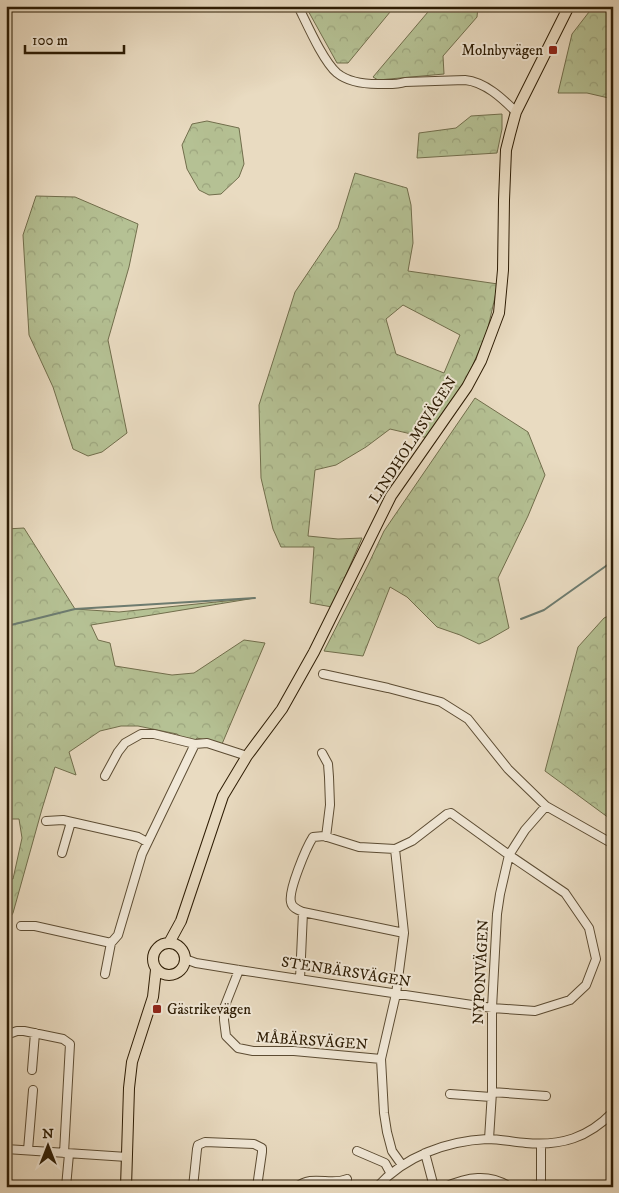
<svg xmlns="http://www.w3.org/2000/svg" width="619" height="1193" viewBox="0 0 619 1193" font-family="'IM FELL DW Pica',serif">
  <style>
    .forest { fill: url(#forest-crowns); stroke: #716e4c; fill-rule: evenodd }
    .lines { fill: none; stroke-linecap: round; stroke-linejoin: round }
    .stream { stroke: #6d7b6f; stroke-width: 2 }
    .minor-casing { stroke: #5c4c33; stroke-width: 10 }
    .major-casing { stroke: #2d1c04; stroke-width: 12 }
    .minor { stroke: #f1e8d7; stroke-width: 8 }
    .major { stroke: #e9dbc1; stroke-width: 10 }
    .poi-dot { fill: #8f2418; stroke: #f1e8d7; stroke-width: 2 }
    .labels { text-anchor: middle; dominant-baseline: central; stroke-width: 4; stroke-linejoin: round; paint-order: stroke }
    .poi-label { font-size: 15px; fill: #2d1c04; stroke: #f1e8d7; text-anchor: end }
    .street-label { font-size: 15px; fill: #2d1c04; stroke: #f1e8d7 }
  </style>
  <defs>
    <pattern id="forest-crowns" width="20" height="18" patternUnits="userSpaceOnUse" patternTransform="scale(1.25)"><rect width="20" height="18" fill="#b5c194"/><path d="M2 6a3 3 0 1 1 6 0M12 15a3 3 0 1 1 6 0" fill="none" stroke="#9ca57e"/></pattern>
  </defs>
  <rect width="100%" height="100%" fill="#e9dbc1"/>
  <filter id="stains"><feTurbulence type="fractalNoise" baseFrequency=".004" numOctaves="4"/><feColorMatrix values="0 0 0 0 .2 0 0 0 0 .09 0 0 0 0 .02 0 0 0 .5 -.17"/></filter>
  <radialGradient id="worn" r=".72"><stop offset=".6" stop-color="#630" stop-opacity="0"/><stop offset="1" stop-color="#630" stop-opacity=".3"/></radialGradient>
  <path class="forest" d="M307,6h88l-47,57h-11l-31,-56z
    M433,6h45l-1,11 -34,39 1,18 -66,6 -5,-3z
    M592,6h21v93l-26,-6h-29l14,-59 17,-22z
    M502,114v15l-5,24 -80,5 2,-25 37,-5 15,-12z
    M207,121l32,7 5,36 -5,13 -18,17 -12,1 -10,-5 -12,-21 -5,-24 10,-21z
    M355,173l52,15 4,17 2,38 -5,28 90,13 -11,48 -22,51 -37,55 -38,-9 -24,18 -30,18 -21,5 -7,66 30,3 24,-1 -30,69 -22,-4 4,-56h-33l-8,-18 -12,-51 -2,-73 36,-113 43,-64zM403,305l57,30 -16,38 -48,-19 -10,-35z
    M36,196l39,1 63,27 -9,43 -21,73 19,93 -25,19 -14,4 -15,-7 -20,-62 -24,-52 -6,-100z
    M475,398l53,34 17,43 -17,41 -30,62 11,50 -21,12 -9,4 -19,-9 -23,-8 -30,-30 -17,-10 -27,69 -39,-5 45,-88 15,-32z
    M24,528l51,81 44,3 136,-14 -164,27 7,15 12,3 5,23 57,9 22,-2 50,-33 21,3 -43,101 -25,-6 -1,2 -8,2 -11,-8 -39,-8h-17l-21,5 -31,21 7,23 -21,-8 -13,42 -29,104 -7,12v-37l3,-9h4l9,-41 -3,-19h-13v-290z
    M613,614v207l-68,-50 33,-124 26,-29z"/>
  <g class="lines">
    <path class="stream" d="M521,619l23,-9 69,-49
      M6,631l5,-6 64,-16 180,-11"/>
    <g class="minor-casing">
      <path id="minor" d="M298,6c9,18 25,55 39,67 11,9 28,11 41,11 9,0 18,1 27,-2l60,-2c20,2 37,18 51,32
        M323,674l65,14 53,14 27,17 40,50 38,37 67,38
        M322,753l6,11 1,13 1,28 -4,32
        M105,776l13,-24 7,-9 16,-9h13l41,10 12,-1 40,13
        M46,821l17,-1 75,17 9,5
        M395,849l9,84 -8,61 -15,65 3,54 3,19 5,19 10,14
        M62,853l9,-31
        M21,926h14l76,17 7,-8 24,-81 53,-110
        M185,959l11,4 43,7 253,38 43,3 35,-11 16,-15 10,-26 -7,-31 -24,-35 -56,-38 -58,-42 -4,1 -35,27 -17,8 -36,-2 -35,-11 -11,1c-7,11 -25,54 -22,65 1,6 7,8 12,10l101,21
        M239,970l-15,38v12l2,16 12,12 15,3h41l87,8
        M105,974l6,-31
        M300,979l3,-67
        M6,1035l11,-4h7l39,8 7,5 -6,109
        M32,1070l3,-37
        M492,1092l54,4
        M450,1094l41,3
        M489,1139l3,-47v-84l5,-94 3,-20 9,-39 16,-25 21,-24
        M541,1144v43
        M6,1149l121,8
        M28,1150l5,-60
        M357,1151l28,12 6,11
        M425,1153l9,34
        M66,1187l3,-33
        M193,1187l4,-38 1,-4 7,-3 49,2 8,4v4l-5,35
        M297,1187c14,-13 34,-1 50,-8
        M377,1187c28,-31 70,-46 110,-48 13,0 26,3 39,4 35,3 62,-5 87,-31
        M445,1187c22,-10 44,-14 65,0
        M516,1187l25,-2"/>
    </g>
    <g class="major-casing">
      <path id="major" d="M153 959a16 16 0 1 1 32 0a16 16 0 1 1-32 0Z
        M169,943l12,-22 42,-125 24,-40 35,-47 32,-57 77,-156 76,-109 14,-26 18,-48 4,-43 1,-70 2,-50 4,-16 6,-22 53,-106
        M126,1187l3,-99 3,-26 21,-65 3,-27"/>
    </g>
    <use href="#minor" class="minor"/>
    <use href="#major" class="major"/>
  </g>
  <g class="poi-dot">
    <rect x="548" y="45" width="10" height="10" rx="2.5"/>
    <rect x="152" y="1004" width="10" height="10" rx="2.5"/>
  </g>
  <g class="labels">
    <g class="poi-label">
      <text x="543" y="50">Molnbyvägen</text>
      <text x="167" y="1009" text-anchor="start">Gästrikevägen</text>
    </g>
    <g class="street-label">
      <text transform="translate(413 440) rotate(-57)">LINDHOLMSVÄGEN</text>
      <text transform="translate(346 972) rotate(9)">STENBÄRSVÄGEN</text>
      <text transform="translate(481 972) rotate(-87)">NYPONVÄGEN</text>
      <text transform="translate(312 1041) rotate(4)">MÅBÄRSVÄGEN</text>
    </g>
  </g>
  <rect width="619" height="1193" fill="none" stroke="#e9dbc1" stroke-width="25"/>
  <rect x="8" y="8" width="604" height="1178" fill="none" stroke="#2d1c04" stroke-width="2.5"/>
  <rect x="12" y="12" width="594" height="1168" fill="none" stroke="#2d1c04"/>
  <g transform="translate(48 1146)" stroke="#f1e8d7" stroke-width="4" paint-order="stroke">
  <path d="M0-4L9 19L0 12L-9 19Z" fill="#2d1c04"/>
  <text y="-8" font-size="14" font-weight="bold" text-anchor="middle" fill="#2d1c04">N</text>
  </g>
  <path d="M25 45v8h99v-8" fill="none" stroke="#2d1c04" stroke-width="2.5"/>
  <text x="32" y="45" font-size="15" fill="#2d1c04" stroke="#f1e8d7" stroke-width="4" paint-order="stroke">100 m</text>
  <rect width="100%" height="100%" filter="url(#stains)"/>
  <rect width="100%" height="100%" fill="url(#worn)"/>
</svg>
